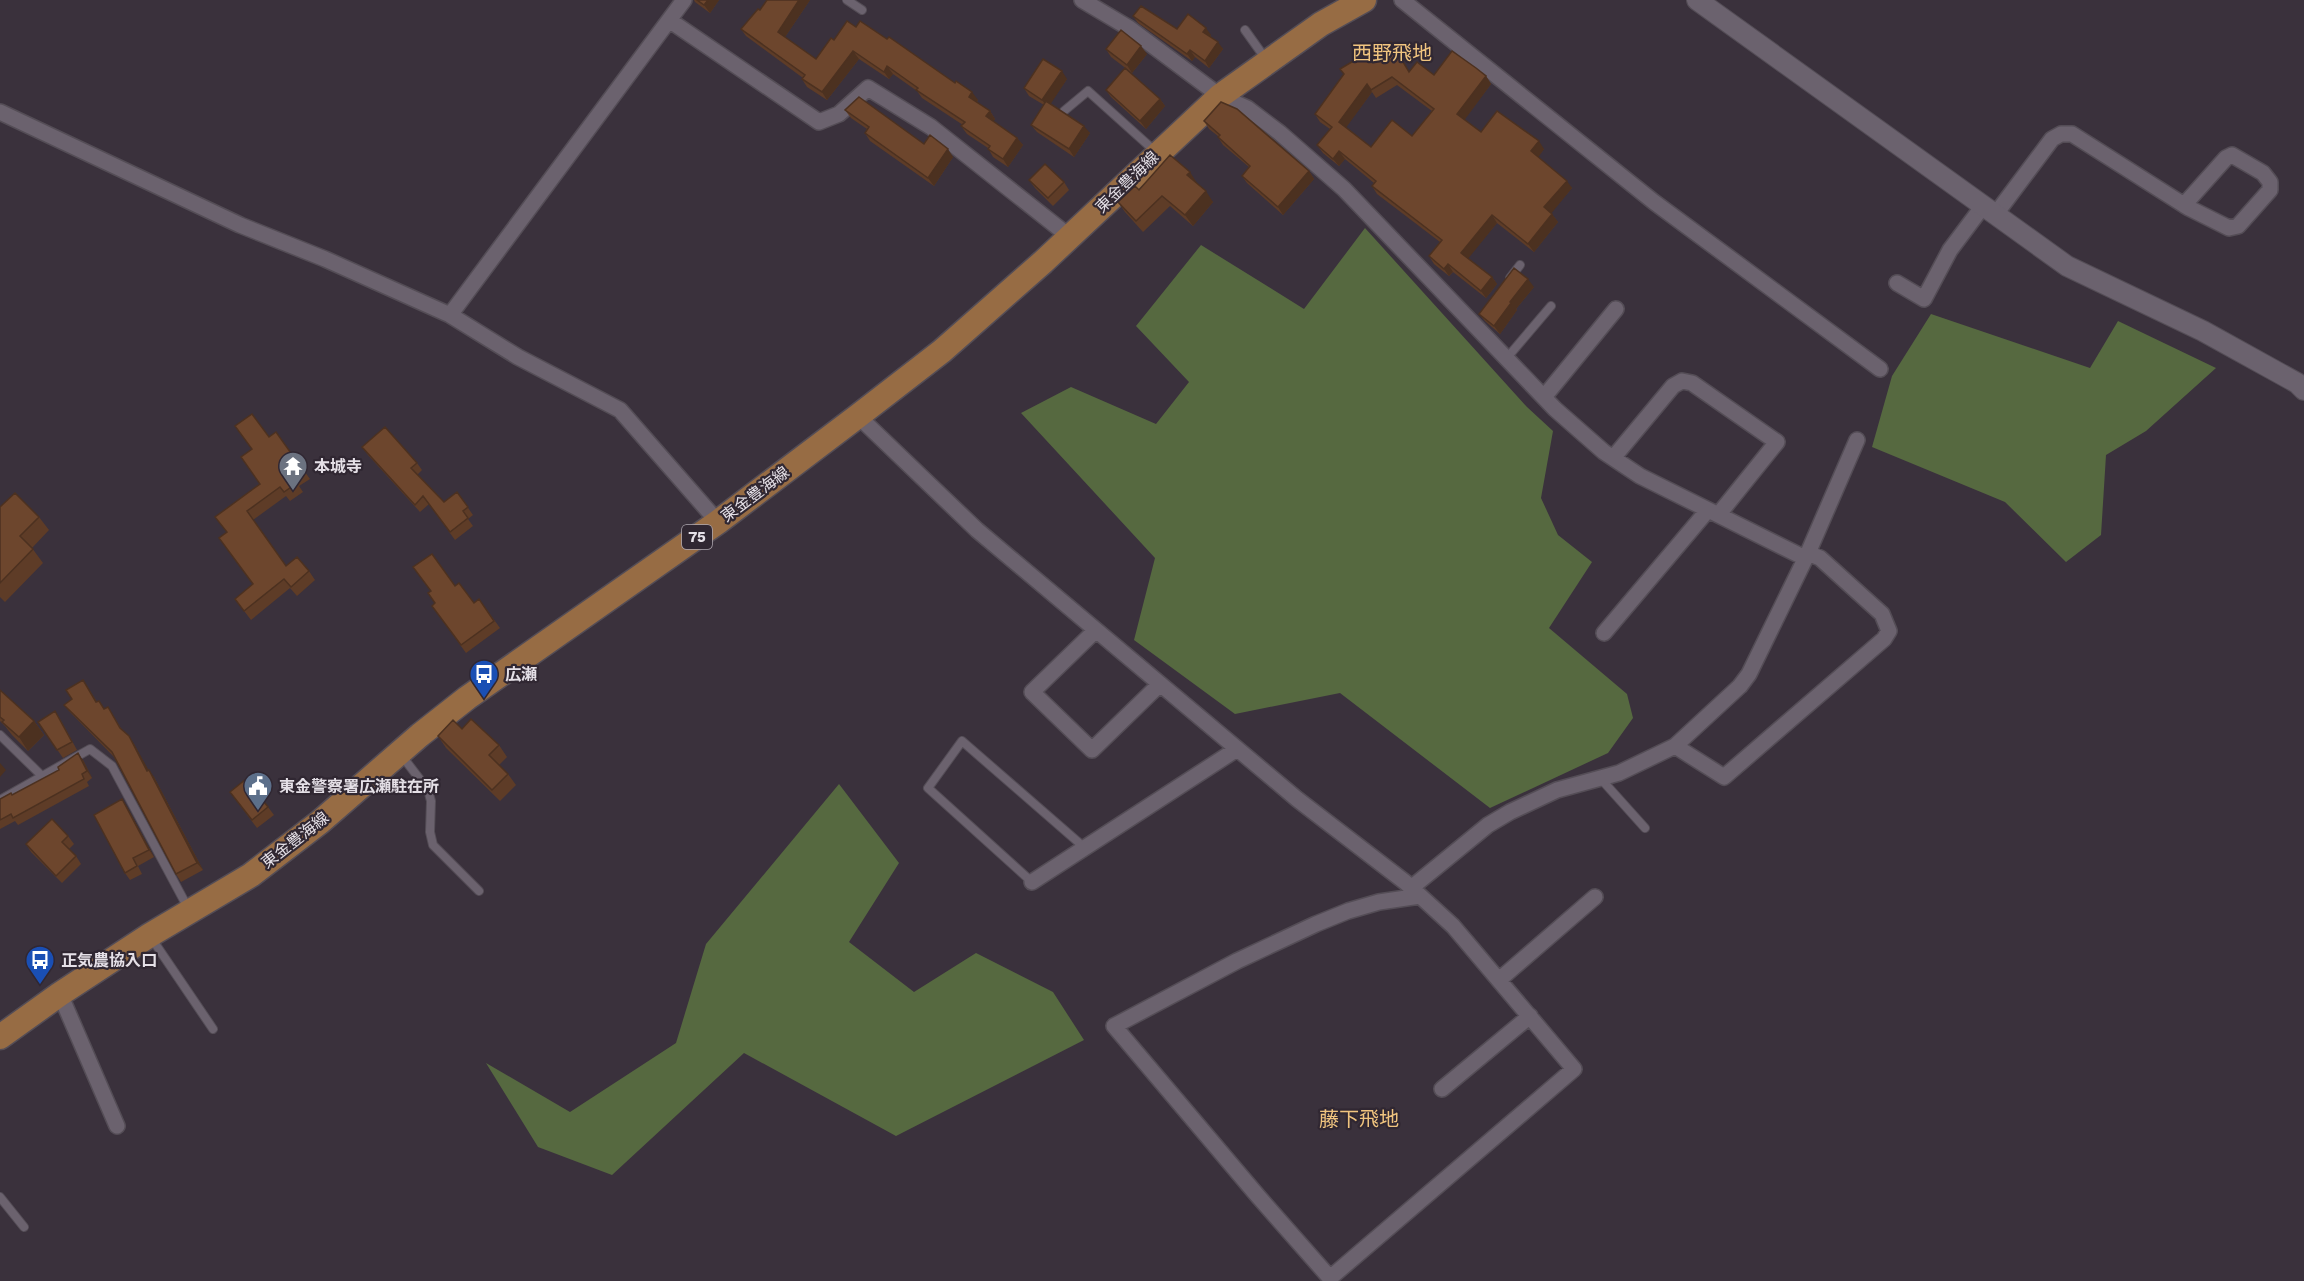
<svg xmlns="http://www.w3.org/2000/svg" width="2304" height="1281" viewBox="0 0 2304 1281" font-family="'Work Sans','Noto Sans JP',sans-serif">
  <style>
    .forest { fill: #566940 }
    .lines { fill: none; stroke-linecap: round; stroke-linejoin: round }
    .service-casing { stroke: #544d56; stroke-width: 10 }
    .minor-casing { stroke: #544d56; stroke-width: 18 }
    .tertiary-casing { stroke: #544d56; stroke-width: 22 }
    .primary-casing { stroke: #544d56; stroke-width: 27 }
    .service { stroke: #6b626e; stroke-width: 8 }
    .minor { stroke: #6b626e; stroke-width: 15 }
    .tertiary { stroke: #6b626e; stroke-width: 20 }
    .primary { stroke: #976c44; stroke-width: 24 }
    .wall { fill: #5e3c27; fill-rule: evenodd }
    .shaded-wall { fill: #4c3120 }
    .building { fill: #6d462d; stroke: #4c3120; stroke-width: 1.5; fill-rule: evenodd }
    .labels { text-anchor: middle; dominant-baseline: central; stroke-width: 4.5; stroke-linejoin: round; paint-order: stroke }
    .shield { fill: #302732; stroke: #afa8b1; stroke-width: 1.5 }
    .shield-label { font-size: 15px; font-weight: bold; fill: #e5e0e7 }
    .street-label { font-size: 16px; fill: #e5e0e7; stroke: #302732 }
    .poi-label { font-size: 16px; font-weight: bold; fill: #e5e0e7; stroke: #302732; text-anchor: start }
    .quarter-label { font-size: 20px; fill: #f0c47f; stroke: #302732 }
  </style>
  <rect width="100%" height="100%" fill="#3a313c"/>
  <path class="forest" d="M1365,228l162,179 26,24 -12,67 17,37 34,27 -43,66 78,66 6,24 -25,35 -118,55 -150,-115 -105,21 -101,-74 21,-82 -134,-145 50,-26 85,37 33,-42 -53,-56 65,-81 103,64z
    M1931,314l159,54 28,-47 98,47 -70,63 -40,24 -5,80 -35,27 -61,-60 -133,-55 20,-71z
    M839,784l60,79 -50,79 65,50 62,-39 77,39 31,48 -188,96 -152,-83 -132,122 -74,-28 -52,-84 84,49 106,-69 30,-99z"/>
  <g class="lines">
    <g class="service-casing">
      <path id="service" d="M847,0l15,10
        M1245,30l20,28
        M1064,111l24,-20 69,62
        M1510,278l10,-13
        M1506,359l45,-53
        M0,735l42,41
        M402,756l26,34 3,11 -1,31 3,13 46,46
        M1601,779l44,49
        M0,800l90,-51 22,17 76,142
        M1032,882l-104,-94 34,-47 123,107
        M152,939l61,90
        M0,1197l24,30"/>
    </g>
    <g class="minor-casing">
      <path id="minor" d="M1082,0l47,28 91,68 27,12 33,25 64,56 211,220 49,43 36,24 165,82
        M1402,0l252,202 226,167
        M669,20l150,102 20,-8 29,-26 63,39 139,110
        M0,112l240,113 85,34 125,56 68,42 102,53 98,112
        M1995,215l57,-76 9,-5h11l112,71 5,3 40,20 9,-2 32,-36v-8l-7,-9 -31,-18 -6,3 -42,47
        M1897,283l27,16 26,-49 33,-44
        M450,315l234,-315
        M1544,397l72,-88
        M858,416l119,114 320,269 108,83 48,44 121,143 -244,209 -73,-83 -143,-169 123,-65 79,-37 32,-13 31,-9 41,-6
        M1613,458l60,-72 9,-5 10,2 85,59 -58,72
        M1096,630l-64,62 60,58 68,-66
        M1604,633l104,-123
        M1675,746l49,31 160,-138 5,-8 -7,-17 -62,-56 -12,-5
        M1032,882l205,-133
        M1411,888l77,-63 22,-13 47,-22 62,-17 56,-27 65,-60 9,-12 59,-121 49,-113
        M1499,980l96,-83
        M60,994l57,132
        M1442,1089l88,-73"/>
    </g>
    <g class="tertiary-casing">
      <path id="tertiary" d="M1697,0l370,266 136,65 94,52 7,7"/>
    </g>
    <g class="primary-casing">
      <path id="primary" d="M0,1037l60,-43 90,-59 101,-60 69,-53 100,-87 47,-37 251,-176 140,-106 84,-65 101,-89 177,-166 101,-72 43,-24"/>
    </g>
    <use href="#service" class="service"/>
    <use href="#minor" class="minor"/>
    <use href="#tertiary" class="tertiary"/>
    <use href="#primary" class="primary"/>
  </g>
  <path class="wall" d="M694,0h25l-9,13 -15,-11z
    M810,0l-25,37 31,22 18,-19 22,-13 122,73 -1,2 13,9 5,8 -2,2 24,17 6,7 -15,22 -15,-10 -5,-9 -21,-14 -6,-8 2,-1 -41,-27 -5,-7 -24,-17 -4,5 -30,-20 -32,41 -20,-13 -5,-8 1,-1 -57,-42 -5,-7 19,-19z
    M1133,16l44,13 34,6 -1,1 13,13 -14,19 -14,-11 -3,4 -54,-38z
    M1106,49l41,5 -15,19 -21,-16z
    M1396,50l13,22 25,3 52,1 5,8 -27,36 17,12 63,17 -6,8 34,31 -21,25 7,9 -24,30 -37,-29 -29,35 24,19 5,7 -11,14 -33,-26 -4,4 -15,-12 -5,-8 11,-14 -63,-48 -5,-8 2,-3 -29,-24 -6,7 -16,-13 -6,-8 13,-16 -10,-7 -5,-8 29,-40 28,-20zM1397,85l35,26 -20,25 -41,11 -25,-20 26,-35 4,6z
    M1067,79l-17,25 40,29 -16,24 -37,-25 -6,-7 13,-20 -15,-9 -5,-8z
    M1106,90l54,9 5,7 -19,23 -35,-32z
    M845,110l79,34 29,13 -19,29 -64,-45 -5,-8 2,-4 -16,-11z
    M1204,121l105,50 5,8 -31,36 -36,-32 -5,-7 7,-9 -26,-22 -5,-8v-1l-9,-7z
    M1029,180l35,2 5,8 -16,16 -18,-18z
    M1197,183l16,19 -20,24 -23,-20 -27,26 -18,-20 -7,-10 21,-12z
    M1534,287l-18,22 1,1 -17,24 -15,-13 -6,-7z
    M276,432l34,47 -11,7 4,6 -13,9 -4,-5 -33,24 33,46 23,5 6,9 -18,16 -7,-8 -39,32 -16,-21 18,-15 -27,-52 34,-48 9,-47z
    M362,447l55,16 5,7 -5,5 27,27 13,-10 16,23 -5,4 5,7 -18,14 -26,-36 -9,8 -52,-57z
    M0,507l39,10 10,13 -17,18 11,15 -38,39 -5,-5z
    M455,586l19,17 5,-4 21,29 -34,25 -34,-47z
    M83,680l14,22 7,7 4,-2 14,23 12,14 14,26 6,7 49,93 -22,12 -5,-8 -62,-117 -44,-45 -6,-7 8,-6z
    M0,690l34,31 10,14 -16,16 -16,-16 -7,-9 -5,-5z
    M55,711l5,8 17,31 -14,8 -25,-36z
    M462,729l37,16 8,12 -8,8 9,9 8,11 -16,16 -54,-53 -8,-12z
    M83,760l9,18 -5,4 2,4 -71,39 -3,-4 -15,8v-30l13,-4z
    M230,792l38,15 6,8 -17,13z
    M127,807l27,50 -16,9 4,8 -12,6 -5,-7z
    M68,836l6,8 -5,5 7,7 5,8 -19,19 -31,-31 -5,-8z"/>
  <path class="shaded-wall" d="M708,0h11l-9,13 -6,-8z
    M799,0h11l-27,40 -5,-8z
    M1206,28l5,7 -3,4 -5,-7z
    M1218,42l5,7 -14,19 -4,-7z
    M1141,46l6,8 -15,19 -5,-8z
    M1190,50l5,7 -3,4 -5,-7z
    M853,51l6,8 -32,41 -5,-8z
    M887,66l6,8 -4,5 -5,-7z
    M1062,71l5,8 -19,29 -6,-8z
    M1486,76l5,8 -28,38 -6,-8z
    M1367,84l5,8 -27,37 -6,-7z
    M972,92l6,8 -3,4 -6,-7z
    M1160,99l5,7 -19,23 -6,-8z
    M990,111l5,8 -3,5 -6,-8z
    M1084,126l6,7 -16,24 -5,-8z
    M1017,138l6,7 -15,22 -5,-8z
    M1539,141l5,8 -7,10 -6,-8z
    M948,149l5,8 -19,29 -6,-8z
    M1339,151l6,8 -6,7 -6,-7z
    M1309,171l5,8 -31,36 -5,-8z
    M1190,172l7,11 -2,3 -8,-11z
    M1567,181l5,7 -22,27 -6,-8z
    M1206,191l7,11 -20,24 -8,-11z
    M1552,214l6,8 -24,30 -6,-8z
    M1492,215l5,8 -30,37 -6,-7z
    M1448,264l5,8 -4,4 -5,-7z
    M1492,277l5,7 -11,14 -5,-7z
    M1528,279l6,8 -18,22 1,1 -17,24 -6,-8 16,-24z
    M34,721l10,14 -16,16 -9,-14z
    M129,736l5,8 19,34 -6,-7z
    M78,753l5,7 9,18 -5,-7z
    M0,763l6,7 -6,7z
    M149,770l5,7 49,93 -6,-7z
    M122,799l5,8 27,50 -5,-7z"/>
  <path class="building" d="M697,0h11l-4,5z
    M767,0h32l-21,32 38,27 15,-21 3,2 13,-19 9,6 4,-6 27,18 2,-2 66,46 1,-2 16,11 -3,5 21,14 -4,5 31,22 -14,21 -15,-10 2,-3 -29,-20 4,-4 -49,-32 2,-2 -31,-22 -3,6 -31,-21 -31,41 -20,-13 3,-4 -64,-46 17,-20 2,1z
    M1141,6l36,23 11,-15 18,14 -3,4 15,10 -13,19 -15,-11 -3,4 -54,-38z
    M1121,30l20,16 -14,19 -21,-16z
    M1391,42l18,30 8,-10 17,13 18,-24 24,17 10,8 -29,38 24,18 16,-21 42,30 -8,10 36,30 -23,26 8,7 -24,30 -36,-29 -31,38 31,24 -11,14 -33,-27 -4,5 -15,-13 13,-16 -70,-54 4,-5 -37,-30 -6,8 -16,-14 15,-18 -17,-13 29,-40 -4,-5 30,-18 2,3zM1392,77l42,32 -22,27 -20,-16 -21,27 -32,-25 28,-38 4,6z
    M1043,59l19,12 -20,29 -18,-12z
    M1125,68l35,31 -20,22 -34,-31z
    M859,97l65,47 6,-9 18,14 -20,29 -63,-45 4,-6 -24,-17z
    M1046,101l38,25 -15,23 -38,-24z
    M1221,102l16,7 72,62 -31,36 -36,-31 8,-10 -32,-29 2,-2 -16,-14z
    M1170,155l20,17 -3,3 19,16 -21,24 -23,-19 -26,25 -18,-19 17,-16 4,4z
    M1045,164l19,18 -16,16 -19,-18z
    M1514,268l14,11 -18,23 1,1 -17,23 -15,-12z
    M252,414l17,23 7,-5 27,38 -11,8 5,5 -13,9 -4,-5 -33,24 39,55 11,-9 12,14 -18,16 -7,-8 -40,32 -9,-12 18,-15 -34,-46 8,-6 -12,-15 45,-33 -19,-27 11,-8 -17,-23z
    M385,427l32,36 -6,5 33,34 13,-10 11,15 -5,4 5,7 -18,14 -27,-36 -8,9 -53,-58z
    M15,493l24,24 -19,19 13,13 -33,34v-76z
    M432,554l23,32 4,-3 15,20 5,-4 15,22 -33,24 -29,-39 3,-3 -7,-10 3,-2 -18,-24z
    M83,680l13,22 3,-1 5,8 4,-2 12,21 9,8 18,35 2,-1 48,93 -21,11 -64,-122 -48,-47 8,-6 -6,-9z
    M0,690l34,31 -15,16 -17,-15 2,-2 -4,-3z
    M55,711l17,31 -15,8 -19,-28z
    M471,719l28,26 -10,10 19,19 -16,16 -54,-54 15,-16 9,9z
    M78,753l9,18 -5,3 2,5 -71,39 -2,-4 -11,6v-21l11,-6 1,2 47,-25 -1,-3z
    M246,779l22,28 -16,13 -22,-28z
    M122,799l27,51 -16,8 4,8 -12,7 -31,-58z
    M52,819l16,17 -6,6 14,14 -20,20 -30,-32z"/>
  <defs>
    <g id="temple-pin" transform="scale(1.5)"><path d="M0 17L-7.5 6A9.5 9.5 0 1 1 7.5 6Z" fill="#6b7280" stroke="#302732"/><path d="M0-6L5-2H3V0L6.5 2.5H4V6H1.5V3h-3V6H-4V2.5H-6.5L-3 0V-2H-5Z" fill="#fff"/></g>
    <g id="bus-pin" transform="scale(1.5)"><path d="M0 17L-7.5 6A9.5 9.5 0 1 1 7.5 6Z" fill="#1a4fb4" stroke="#302732"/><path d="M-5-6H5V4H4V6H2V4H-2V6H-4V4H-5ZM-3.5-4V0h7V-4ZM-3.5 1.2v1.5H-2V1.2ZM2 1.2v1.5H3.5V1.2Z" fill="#fff"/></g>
    <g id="civic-pin" transform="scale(1.5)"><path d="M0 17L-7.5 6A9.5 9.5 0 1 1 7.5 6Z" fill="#5c6f8a" stroke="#302732"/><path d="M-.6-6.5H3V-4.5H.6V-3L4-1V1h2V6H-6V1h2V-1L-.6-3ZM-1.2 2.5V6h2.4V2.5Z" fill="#fff"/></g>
  </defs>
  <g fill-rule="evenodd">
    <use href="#temple-pin" x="293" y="466"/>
    <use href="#bus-pin" x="484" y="674"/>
    <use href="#civic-pin" x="258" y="786"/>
    <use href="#bus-pin" x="40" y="960"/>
  </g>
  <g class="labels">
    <rect class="shield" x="682" y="525" width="30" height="24" rx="4.5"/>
    <g class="shield-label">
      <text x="697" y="537">75</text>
    </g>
    <g class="street-label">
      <text transform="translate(1127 182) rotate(-44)">東金豊海線</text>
      <text transform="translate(755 494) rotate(-37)">東金豊海線</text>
      <text transform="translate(295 840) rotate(-38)">東金豊海線</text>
    </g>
    <g class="poi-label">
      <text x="314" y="466">本城寺</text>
      <text x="505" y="674">広瀬</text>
      <text x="279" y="786">東金警察署広瀬駐在所</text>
      <text x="61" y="960">正気農協入口</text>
    </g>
    <g class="quarter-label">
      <text x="1392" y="53">西野飛地</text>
      <text x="1359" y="1119">藤下飛地</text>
    </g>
  </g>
</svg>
